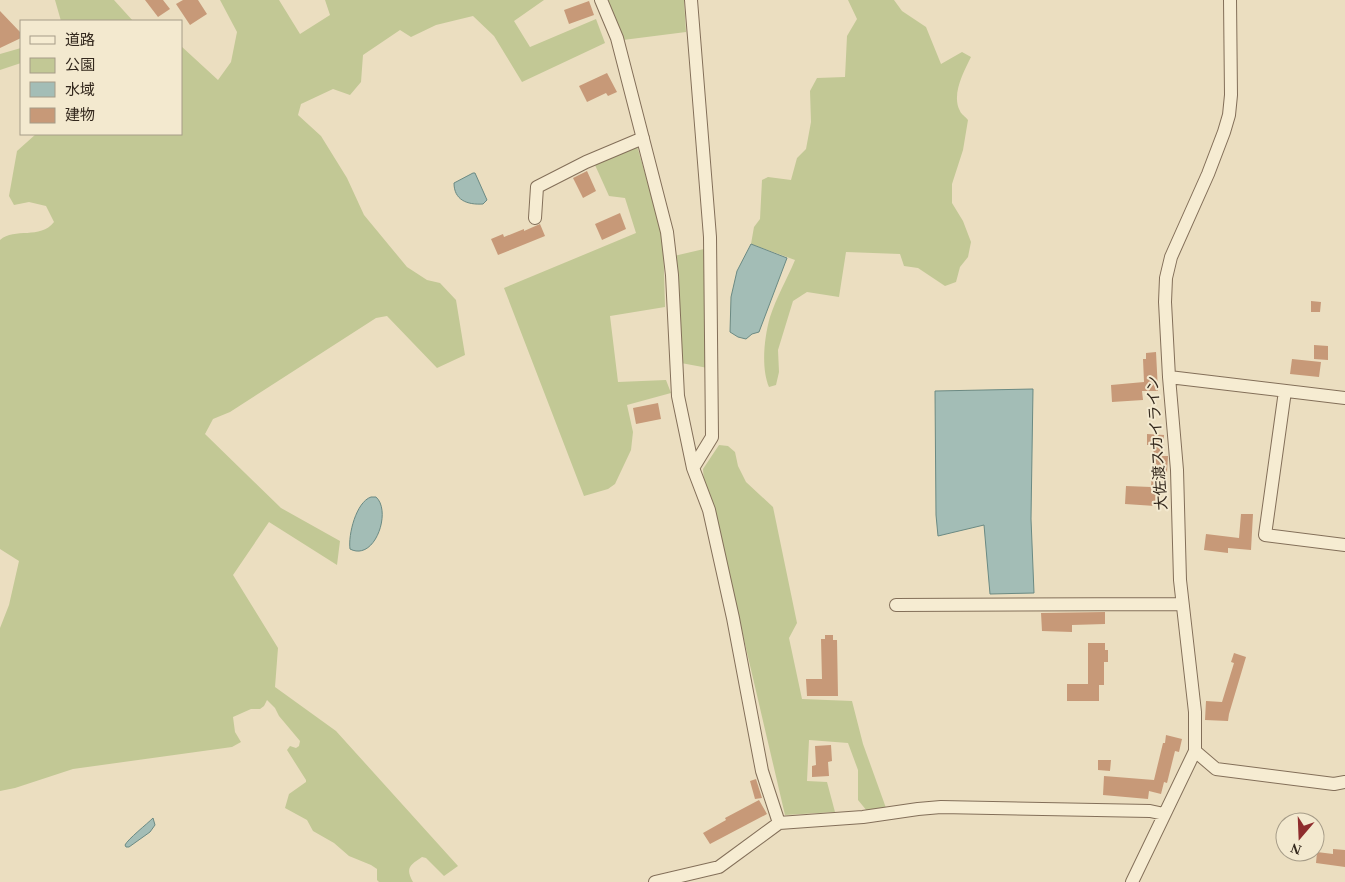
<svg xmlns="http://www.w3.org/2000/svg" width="1345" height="882" viewBox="0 0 1345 882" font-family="'Times New Roman','Noto Sans JP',serif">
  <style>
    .green { fill: #c2c895 }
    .water { fill: #a3bdb6; stroke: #6b8a83 }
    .building { fill: #c79978 }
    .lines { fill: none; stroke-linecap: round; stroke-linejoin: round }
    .minor-casing { stroke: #836f59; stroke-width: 14 }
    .minor { stroke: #f6ecd2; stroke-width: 12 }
    .labels { text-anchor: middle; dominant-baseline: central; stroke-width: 4; stroke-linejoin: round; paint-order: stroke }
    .street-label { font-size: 15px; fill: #33281d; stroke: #f3e9cf }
  </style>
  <rect width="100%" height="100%" fill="#ebdec0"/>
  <path class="green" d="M55,0h59l19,21h-72z
    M220,0h59l21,34 30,-19 -5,-15h219l-30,21 16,26 66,-28 9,24 -83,39 -28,-46 -21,-20 -37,9 -25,12 -11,-7 -37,25 -2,27 -11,13 -17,-6 -32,15 -3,11 23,21 26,42 17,37 43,52 20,13 13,3 16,17 9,55 -28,13 -50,-52 -11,2 -146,94 -17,7 -8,15 76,74 59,33 -3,24 -68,-43 -36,53 45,73 -3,39 61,44 122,135 -14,10 -18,-18 -4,-1c-12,8 -17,11 -9,25h-34l-2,-2v-11l-6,-4 -22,-9 -15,-13 -21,-12 -6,-11 -22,-12 4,-14 17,-12v-2l-19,-30 3,-4 6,2 3,-2 1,-5 -21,-25 -4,-8 -8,-8 -3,6 -4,3h-9l-18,8 2,15 6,10 -9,5 -159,22 -58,19 -15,3v-163l9,-23 10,-44 -19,-12v-309c15,-13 40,0 54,-18l-8,-16 -17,-4 -15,3 -5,-9 8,-45 19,-17h145v-88l37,34 13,-18 6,-30z
    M607,0h77l2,32 -63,8z
    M848,0h46l8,11 24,16 15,37 21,-12 9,5c-7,14 -20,38 -11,54 1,3 6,6 8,9l-5,30 -11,34v19l11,18 8,21 -3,15 -8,10 -4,15 -11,4 -27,-18 -14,-2 -4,-12 -54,-2 -7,45 -32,-5 -14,9 -15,49 1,22 -3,13 -7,2c-8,-19 -5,-49 1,-70 6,-19 17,-38 25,-57l-44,-16 3,-17 6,-8 2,-39 6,-3 23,3 6,-22 9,-9 5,-27 -1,-31 7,-13 28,-1 2,-41 10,-17z
    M21,48v15l-21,7v-16z
    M637,146l26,88 2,73 -55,9 8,66 48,-2 5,13 -44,12 6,27 -2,18 -16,34 -7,5 -24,7 -80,-208 132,-55 -11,-35 -16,-2 -14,-31z
    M704,249l4,119 -27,-5 -7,-107z
    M719,445l9,1 7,6 3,14 8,16 27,25 24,116 -8,15 13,61 50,2 11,43 23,64 -19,3 -9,-11v-30l-10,-27 -39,-3 -2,41 20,1 8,30 -50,3 -65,-278 -16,-54 -1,-14z"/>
  <path class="water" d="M473,173h2l12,27 -4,4c-16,1 -29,-4 -29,-21z
    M751,244l36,14 -28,74 -7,2 -6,5 -8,-2 -8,-5 1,-35 6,-26z
    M1033,389l-2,130 3,74 -44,1 -6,-69 -46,11 -2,-21 -1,-124z
    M371,497h5c16,14 -1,65 -26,52 -2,-14 6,-47 21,-52z
    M153,818l2,7 -5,7 -21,15h-3l-1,-2c3,-6 22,-21 28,-27z"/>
  <path class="building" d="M145,0h18l7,9 -12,8z
    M183,0h15l9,14 -17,11 -14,-21z
    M589,1l5,14 -25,9 -5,-14z
    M0,11l21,22v5l-21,10z
    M607,73l10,19 -9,4 -2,-3 -19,9 -8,-16z
    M587,171l9,20 -13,7 -10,-20z
    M620,213l6,16 -24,11 -7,-16z
    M540,224l5,12 -47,19 -7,-16 12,-5 1,3 20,-8v2z
    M1311,301l10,1 -1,10h-9z
    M1314,345l14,1v14l-14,-1z
    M1156,352l2,39h-16l1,9 -31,2 -1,-17 33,-3 -1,-23h3v-6z
    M1292,359l29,3 -2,15 -29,-3z
    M658,403l3,16 -25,5 -3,-16z
    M1147,434l17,1 -2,21h6l-2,33 -10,-1 -1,18 -30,-2 1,-18 25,1 3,-42h-7z
    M1241,514h12l-2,36 -23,-2v5l-24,-3 2,-16 33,4z
    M1105,612v12l-33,1v7l-30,-1 -1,-18z
    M825,635h8v5h4l1,56h-31l-1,-17h16l-1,-40h4z
    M1088,643h17v7h3v12h-4v23h-5v16h-32v-17h21z
    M1234,653l12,4 -17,57 -1,7 -23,-1 1,-19 16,1 12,-39 -3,-1z
    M1166,735l16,4 -3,13 -4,-1 -8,32 -3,-1 -3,12 -12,-3 -1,8 -45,-4 1,-19 50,4 9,-37h2z
    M831,745l1,16 -4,1 1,14 -17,1v-11l4,-1 -1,-19z
    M1098,760h13l-1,11 -12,-1z
    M756,779l6,19 -7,1 -5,-18z
    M759,800l8,14 -57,30 -7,-11 23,-13 -1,-2z
    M1333,849l12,1v17l-29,-4 1,-11 16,2z"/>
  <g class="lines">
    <g class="minor-casing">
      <path id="minor" d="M601,0l16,38 50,194 5,43 6,121 15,72 16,42 24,108 29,153 17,52
        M691,0l19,237 2,200 -19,31
        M535,218l2,-31 49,-25 57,-24
        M1169,377l176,21
        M1285,391l-20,144 80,10
        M896,605l286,-1
        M1195,751l21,18 118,15 11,-2
        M655,882l64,-15 60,-44 84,-6 55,-8 23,-2 209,4 14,3
        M1132,882l63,-131v-39l-15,-132 -3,-110 -8,-93 -4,-75 1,-24 5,-21 37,-83 16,-42 5,-17 2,-20 -1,-95"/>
    </g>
    <use href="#minor" class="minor"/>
  </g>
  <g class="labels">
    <g class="street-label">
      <text transform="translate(1157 443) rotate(-94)">大佐渡スカイライン</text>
    </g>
  </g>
  <rect x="20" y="20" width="162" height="115" fill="#f3e9cf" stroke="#a69c88"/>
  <rect x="30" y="36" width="25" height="8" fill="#f6ecd2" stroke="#a69c88"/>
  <text x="65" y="45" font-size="15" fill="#33281d">道路</text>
  <rect x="30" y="58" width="25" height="15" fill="#c2c895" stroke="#a69c88"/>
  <text x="65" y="70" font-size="15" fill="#33281d">公園</text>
  <rect x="30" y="82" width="25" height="15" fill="#a3bdb6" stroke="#a69c88"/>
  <text x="65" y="95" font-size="15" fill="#33281d">水域</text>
  <rect x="30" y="108" width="25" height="15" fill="#c79978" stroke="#a69c88"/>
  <text x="65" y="120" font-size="15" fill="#33281d">建物</text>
  <g transform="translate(1300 837) rotate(199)"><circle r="24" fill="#f3e9cf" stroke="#a69c88"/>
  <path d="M0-4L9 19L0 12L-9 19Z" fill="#8e2c2d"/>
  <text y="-8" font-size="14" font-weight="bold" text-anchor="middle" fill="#33281d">N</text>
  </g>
</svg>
